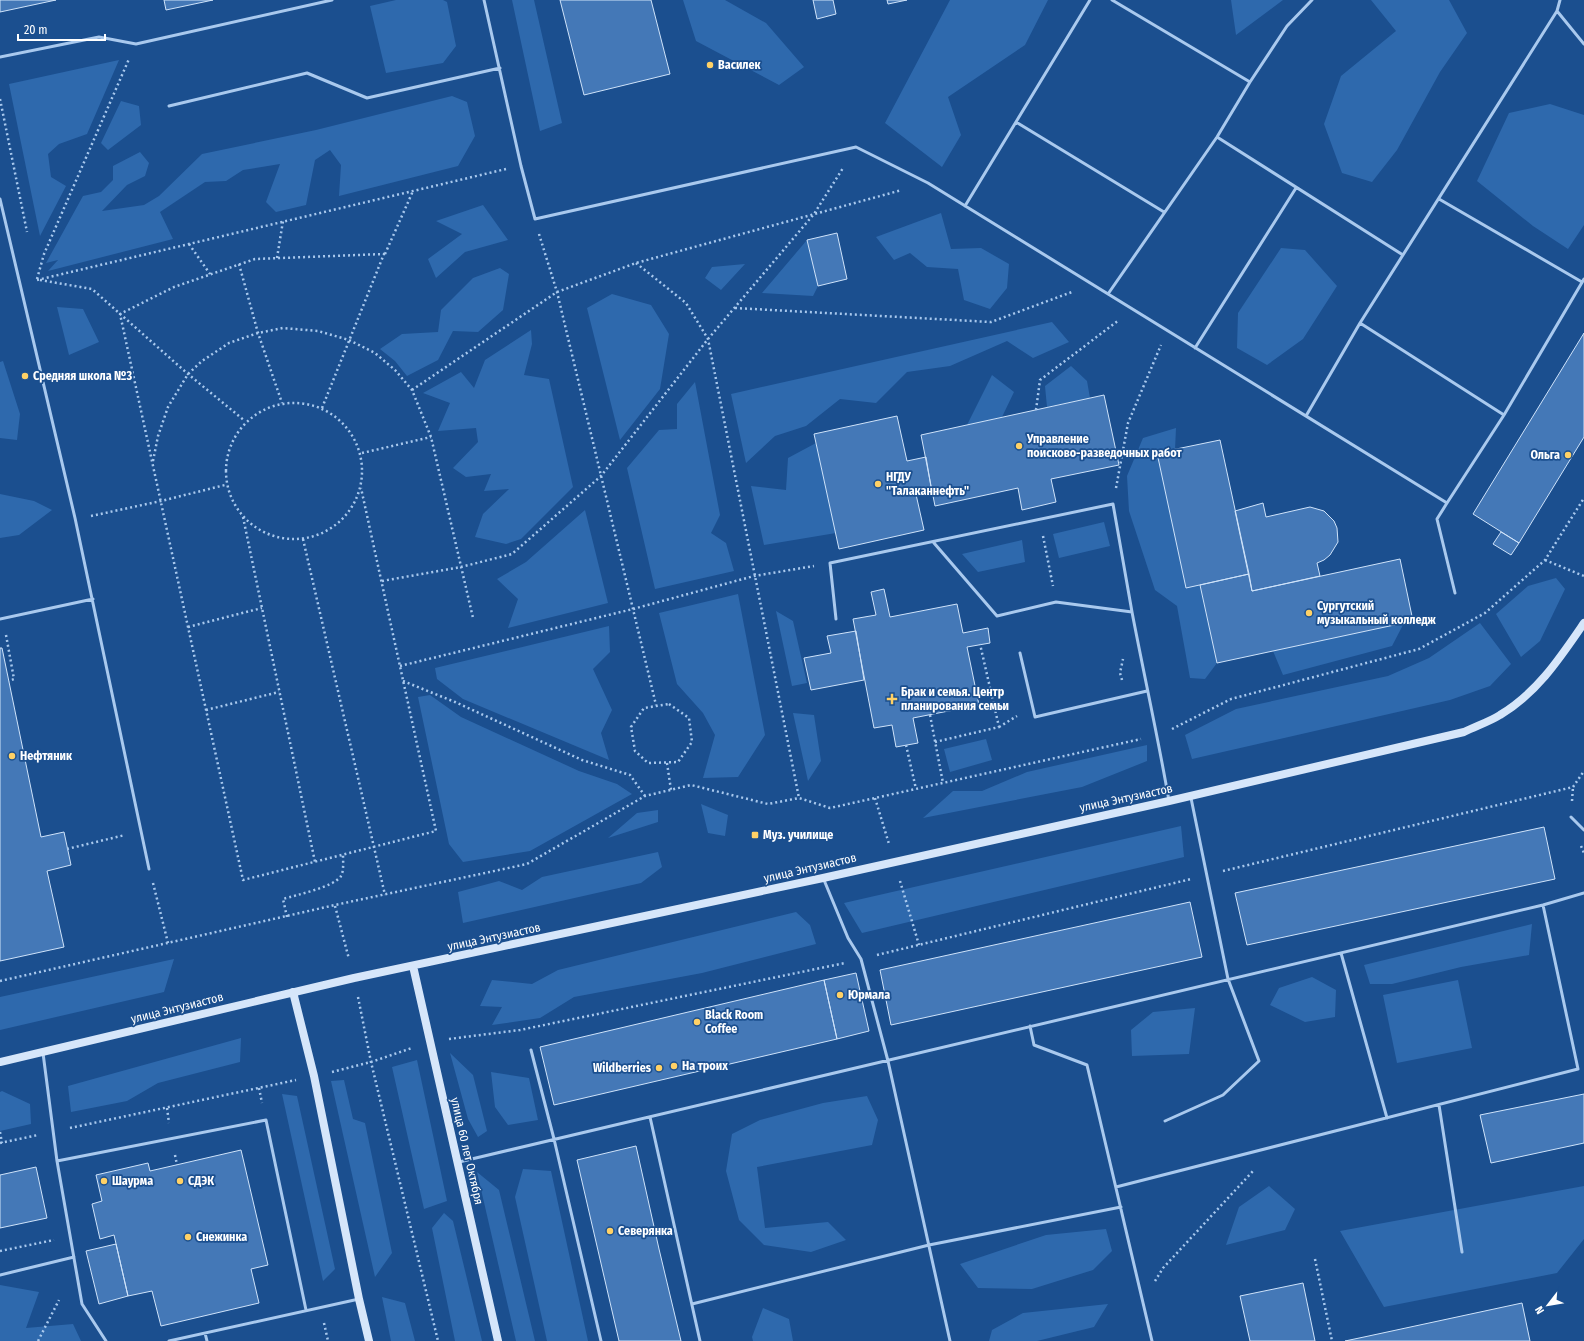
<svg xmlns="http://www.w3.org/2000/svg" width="1584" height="1341" viewBox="0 0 1584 1341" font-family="'Fira Sans Condensed',sans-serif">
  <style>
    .green { fill: #2e69ad }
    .building { fill: #4478b7; stroke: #cfe3fa }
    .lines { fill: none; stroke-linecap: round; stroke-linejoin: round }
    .path { stroke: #a9c9ee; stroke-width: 2.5; stroke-dasharray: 2 3; stroke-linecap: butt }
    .lane { stroke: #a9c9ee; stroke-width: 3 }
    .secondary { stroke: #d6e6fa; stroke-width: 8 }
    .poi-dot { fill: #ffd166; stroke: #1b4f8f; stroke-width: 1.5 }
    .labels { text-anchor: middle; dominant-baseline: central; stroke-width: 3.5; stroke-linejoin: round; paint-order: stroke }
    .poi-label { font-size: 12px; font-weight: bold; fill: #fff; stroke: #1b4f8f; text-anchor: start }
    .street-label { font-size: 12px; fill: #fff; stroke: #1b4f8f }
  </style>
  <rect width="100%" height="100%" fill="#1b4f8f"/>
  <path class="green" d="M396,0h47l4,2 9,44 -13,17 -57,10 -16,-67z
    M512,0h22l28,123 -22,8z
    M683,0h42l41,23 38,44 -25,18 -83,-44z
    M950,0h98l-23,45 -77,52 13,38 -19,32 -57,-44z
    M1231,0h52l-47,35z
    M1371,0h78l18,33 -27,39 -43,78 -25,32 -30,-9 -18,-49 17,-48 55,-45z
    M119,60l-32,74 -28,10 -11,10 3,23 15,9 -26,50 -31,-152z
    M452,96l15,6 8,34 -17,30 -119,30 2,-31 -11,-15 -15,10 -9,45 -30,7 -10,-10 14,-38 -37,6 -17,11 -21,1 -45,30 13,27 -125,32 10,-11 -12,3 37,-67 18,-4 12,-12v-14l27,-14 9,11 -4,13 -18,9 -25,26 42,-6 15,-9 43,-42 114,-24z
    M121,101l18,5 2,19 -33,25 -7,-7z
    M1550,104l34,11v110l-16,24 -35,-23 -56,-45 32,-68z
    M483,205l25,35 -43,12 -29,26 -8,-19 34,-25 -26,-13z
    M941,213l10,36 30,-1 28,16 -2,24 -17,21 -26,-9 -6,-31 -31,-2 -17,-14 -16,7 -18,-23z
    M807,240l11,46 -5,10 -51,-3z
    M1281,248l24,2 32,36 -34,53 -36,26 -30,-17 1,-35z
    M745,264l-24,26 -16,-12 7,-11z
    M500,268l9,6 -6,36 -25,22 -25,-1 -15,29 -31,16 -12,-15 -15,-12 22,-15 36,-2 3,-22 32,-32z
    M612,294l39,11 18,29 -9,55 -40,51 -33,-132z
    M57,307l26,2 16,33 -30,13z
    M1052,322l17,20 -36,16 -26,-17 -57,25 -43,6 -31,31 -36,-4 -34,27 -31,10 -29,27 -15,-69z
    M531,330l1,14 -8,31 25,4 24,108 -52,52 -15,5 -31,-7 8,-23 26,-25 -25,2 7,-17 -25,3 -13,-9 25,-26 -2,-14 -38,3 12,-28 -27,-10 38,-21 13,16 11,-28z
    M3,361l17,53 -3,26 -17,-2v-76z
    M1071,366l16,15 3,17 -43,9 -2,-21z
    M992,375l22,17 -12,25 -35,8z
    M695,382l25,133 -9,18 15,10 8,28 -79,18 -28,-121 32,-38 18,-1v-25z
    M1176,428l-1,22 25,135 17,78 -12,16 -15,-1 -13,-72 -22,-16 -26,-79 -2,-35 16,-38z
    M816,443l20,90 -72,12 -13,-59 35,4 2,-32z
    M0,494l34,7 18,9 -33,25 -19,3z
    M585,510l23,93 -100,25 10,-29 -21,-20 29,-17z
    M1104,522l6,24 -51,12 -6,-24z
    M1022,540l3,22 -47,10 -16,-18z
    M1556,578l9,11 -25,52 -19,16 -25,-43 32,-28z
    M738,594l27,141 -27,42 -35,1 12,-43 -12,-22 -26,-29 -18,-71z
    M776,611l17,10 14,62 -15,3z
    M1404,623l-12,23 -109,29 -10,-24z
    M1480,623l31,41 -21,22 -40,14 -258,59 -7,-24 51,-26 152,-33 41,-18z
    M609,626l1,26 -17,17 19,41 -11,23 8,27 -146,-61 -26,-20 -2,-11z
    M430,695l31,22 118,54 38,13 15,10 -102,57 -67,11 -14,-18 -31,-147z
    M793,713l21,2 7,46 -13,20z
    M986,739l6,21 -42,12 -6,-23z
    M1147,745v16l-65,26 -159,31 30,-27h29l45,-19z
    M701,804l27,11 -3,21 -17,-3z
    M658,810v12l-50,16 29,-25z
    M1181,826l3,31 -322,76 -18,-30z
    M658,852l4,15 -21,16 -178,40 -5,-31 41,-11 23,9 20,-13z
    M796,912l14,13 6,19 -114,29 -128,24 -34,21 -48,7 10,-18 -22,-1 12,-26 40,4 26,-14z
    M1532,924l-3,31 -68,12 -69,17h-22l-6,-19z
    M174,959l-10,33 -164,38v-33z
    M1312,977l24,13 -1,27 -30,5 -35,-17 9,-17z
    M1458,980l14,68 -75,15 -14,-68z
    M1195,1008l-6,46 -57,2 -1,-26 22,-18z
    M241,1038l-1,24 -82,21 -31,18 -56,11 -3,-26z
    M450,1053l23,22 14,56 -9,6 -10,-18z
    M417,1060l30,141 -23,8 -32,-142z
    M491,1072l38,6 9,42 -30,5 -13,-18z
    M344,1080l9,39 12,4 27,130 -17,24 -44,-196z
    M2,1091l28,13 1,20 -31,7v-39z
    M282,1094l15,2 38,173 -12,12z
    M867,1096l11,24 -6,25 -115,22 8,61 63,-6 18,18 -35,12 -47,-7 -25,-25 -13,-49 6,-37 28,-14 63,-17z
    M523,1169l28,2 37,170h-41l-32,-144z
    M477,1172l22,18 36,151h-19z
    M1269,1186l26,23 -10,21 -59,15 13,-38z
    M1584,1186v53l-27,34 -173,34 -44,-76z
    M444,1213l9,8 29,120h-27l-23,-113z
    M1106,1229l6,22 -19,19 -61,19 -54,-1 -18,-24 86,-29z
    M0,1285l39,7 -13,36 47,-4 8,17h-81z
    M382,1297l23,6 10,38h-24z
    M1108,1304l-14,23 -57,14h-48l3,-11 31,-17z
    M763,1308l26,11 4,22h-40l-1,-4z"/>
  <path class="building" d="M0,0h56l-56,12z
    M164,0h49l-47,10z
    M560,0h91l19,74 -86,21z
    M813,0h20l3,14 -19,5z
    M887,0h20l-19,4z
    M837,233l10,46 -29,7 -11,-46z
    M1584,333v104l-65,106 -46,-29z
    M1104,395l15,70 -68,14 5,23 -34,8 -4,-22 -83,18 -14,-71z
    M897,416l10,45 19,-4 5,30 -16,3 9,40 -85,19 -25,-115z
    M1220,440l29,134 -63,14 -29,-135z
    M1263,503l3,14 44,-10 14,4 10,10 3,7 1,14 -8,13 -6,5 -7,3 3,13 -68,15 -17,-80z
    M1501,532l18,11 -8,12 -18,-11z
    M1400,559l13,62 -196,42 -17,-78 49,-11 3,17z
    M884,589l6,28 67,-13 6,29 25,-5 2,15 -23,4 12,58 -66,13 5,25 -22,4 -4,-22 -18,3 -21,-109 23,-4 -5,-23z
    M856,631l8,49 -53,10 -7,-32 27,-5 -4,-17z
    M0,648h2l39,189 23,-5 7,33 -24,6 17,76 -64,14z
    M1544,827l11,52 -308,66 -12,-52z
    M1190,902l12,55 -311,68 -11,-55z
    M856,973l13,58 -32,8 -13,-59z
    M824,980l13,59 -283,66 -14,-58z
    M1584,1094v49l-93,20 -11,-48z
    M636,1146l23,103 22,92h-62l-42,-181z
    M241,1150l27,115 -17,4 8,34 -98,23 -9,-35 -24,5 -14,-61 -14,4 -8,-35 10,-3 -6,-26 52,-12 2,8z
    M36,1167l11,51 -47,10v-53z
    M116,1244l12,52 -29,8 -13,-53z
    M1303,1283l12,58h-65l-10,-45z
    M1522,1303l8,38h-185l19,-4z"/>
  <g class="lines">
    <path class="path" d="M0,99l27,133
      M539,234l18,58 99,413
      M189,244l21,30
      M385,254l28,-63
      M277,258l6,-37
      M636,263l50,40 22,36 91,459
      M239,264l19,69 24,70
      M37,279l7,-25 85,-195
      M37,280l469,-111
      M40,280l52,9 96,85 57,47
      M735,308l256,14 81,-30
      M412,390l145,-98 79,-29 266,-73
      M226 471a68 68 0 1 1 136 0a68 68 0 1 1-136 0Z
      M322,408l62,-154 -129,5 -81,28 -54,27 123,566 193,-49 -75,-343
      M1036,410l4,-30 79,-60
      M362,453l69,-16
      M153,461l5,-25 10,-29 20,-33 14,-13 27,-18 29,-10 25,-5 35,3 31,9 26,13 20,17 17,20 19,47 42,181
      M1116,488l12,-65 33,-78
      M91,516l70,-15 64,-16
      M243,517l72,345
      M1043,536l10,50
      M303,539l82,356
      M1545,560l39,16
      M382,581l79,-14 51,-13 89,-78 107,-137 106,-125 29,-46
      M188,627l74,-19
      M6,635l8,44 -5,2
      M400,666l233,-57 121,-33 60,-10
      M1122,680l-2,-7 3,-14
      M403,681l52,21 127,58 48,15 15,21
      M669,704l20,14 3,24 -14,20 -30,1 -13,-12 -4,-24 13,-19z
      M206,710l73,-18
      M930,715l13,68
      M999,727l18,-11
      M1172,729l59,-30 188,-50 66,-36 60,-53 39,-62
      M935,742l64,-15 -19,-83
      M906,745l10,44
      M667,763l4,27
      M875,798l14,46
      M1572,801l1,-14
      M1581,846l3,7
      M67,849l58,-14
      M1223,871l350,-84 11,-16
      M900,881l19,64
      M153,883l15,60
      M335,906l14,53
      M287,917l-4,-18c13,-4 51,-12 58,-23 3,-5 2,-15 2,-21
      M877,955l314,-76
      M0,981l335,-76 192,-41 118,-68 46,-11 77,19 31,-6 31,10 311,-69
      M358,997l13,65 67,279
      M449,1039l71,-9 325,-67
      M332,1072l39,-10 41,-14
      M259,1088l3,15
      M167,1108l2,15
      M70,1128l226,-48
      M0,1132l2,11
      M0,1143l38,-8
      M175,1155l2,10
      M0,1251l54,-11
      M1315,1259l17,82
      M1155,1281l8,-13 91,-98
      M324,1323l4,18
      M38,1341l21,-41"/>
    <path class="lane" d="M484,0l37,166 14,53 321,-72 72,36 519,320 57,-88 80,-136
      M1112,0l138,82
      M1557,11l27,33
      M0,57l99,-20 37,7 196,-44
      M169,106l138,-33 60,25 133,-30
      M1016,122l148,90
      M1217,137l186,118
      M0,199l75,319 74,351
      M1439,199l143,83
      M965,206l125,-206
      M1108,294l109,-157 33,-55 37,-56 25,-26
      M1360,323l144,92
      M1195,348l101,-160
      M1306,416l54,-93 197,-312 3,-11
      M1447,503l-10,16 18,74
      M934,543l63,73 59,-14 76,10c12,63 26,125 37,189
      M0,619l93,-20
      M836,619l-6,-56 283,-59 19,108
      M1020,653l15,64 112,-26
      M1571,817l13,13
      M824,880l24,58 13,21 27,102 62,280
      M1341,953l46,165
      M1030,1026l4,19 53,20 65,276
      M531,1050l23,89 47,202
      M43,1053l14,108 25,143 24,37
      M1439,1105l23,147
      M650,1117l50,224
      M1165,1121l58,-26 36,-34 -31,-82 -37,-181
      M57,1161l209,-41 40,190
      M459,1162l1084,-257 41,-12
      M1116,1187l462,-118 -35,-164
      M0,1275l74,-18
      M692,1304l237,-59 192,-38
      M205,1333l2,8
      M169,1341l190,-42"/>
    <path class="secondary" d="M413,966l85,375
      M293,992l21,84 45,223 10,42
      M0,1062l354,-84 469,-100 346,-77 295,-69c12,-6 25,-10 36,-17 37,-22 60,-57 84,-92"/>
  </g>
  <g class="poi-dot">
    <circle cx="710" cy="65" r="4"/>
    <circle cx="25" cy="376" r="4"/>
    <circle cx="1019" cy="446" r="4"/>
    <circle cx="1568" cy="455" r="4"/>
    <circle cx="878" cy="484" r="4"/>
    <circle cx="1309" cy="613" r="4"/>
    <path d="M890 693h4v4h4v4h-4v4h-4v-4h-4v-4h4z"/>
    <circle cx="12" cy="756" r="4"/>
    <rect x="751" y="831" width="8" height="8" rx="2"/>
    <circle cx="840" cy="995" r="4"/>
    <circle cx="697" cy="1022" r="4"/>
    <circle cx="674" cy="1066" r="4"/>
    <circle cx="659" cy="1068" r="4"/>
    <circle cx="104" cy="1181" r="4"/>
    <circle cx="180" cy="1181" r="4"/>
    <circle cx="610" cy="1231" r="4"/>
    <circle cx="188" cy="1237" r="4"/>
  </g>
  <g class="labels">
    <g class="poi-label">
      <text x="718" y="65">Василек</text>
      <text x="33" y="376">Средняя школа №3</text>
      <text x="1027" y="439">Управление<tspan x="1027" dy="14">поисково-разведочных работ</tspan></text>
      <text x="1560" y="455" text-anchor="end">Ольга</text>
      <text x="886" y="477">НГДУ<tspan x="886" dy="14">"Талаканнефть"</tspan></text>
      <text x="1317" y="606">Сургутский<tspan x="1317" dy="14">музыкальный колледж</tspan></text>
      <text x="901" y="692">Брак и семья. Центр<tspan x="901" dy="14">планирования семьи</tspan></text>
      <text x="20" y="756">Нефтяник</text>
      <text x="763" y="835">Муз. училище</text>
      <text x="848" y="995">Юрмала</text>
      <text x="705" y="1015">Black Room<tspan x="705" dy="14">Coffee</tspan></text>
      <text x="682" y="1066">На троих</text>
      <text x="651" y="1068" text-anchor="end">Wildberries</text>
      <text x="112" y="1181">Шаурма</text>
      <text x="188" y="1181">СДЭК</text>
      <text x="618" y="1231">Северянка</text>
      <text x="196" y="1237">Снежинка</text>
    </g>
    <g class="street-label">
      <text transform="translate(1126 798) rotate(-12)">улица Энтузиастов</text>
      <text transform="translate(810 868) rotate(-13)">улица Энтузиастов</text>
      <text transform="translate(494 937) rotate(-12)">улица Энтузиастов</text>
      <text transform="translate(177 1008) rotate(-14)">улица Энтузиастов</text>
      <text transform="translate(467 1151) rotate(77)">улица 60 лет Октября</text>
    </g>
  </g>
  <g transform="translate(1548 1305) rotate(239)" stroke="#1b4f8f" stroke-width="3" paint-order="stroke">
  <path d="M0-3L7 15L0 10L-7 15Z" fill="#ffffff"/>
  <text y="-6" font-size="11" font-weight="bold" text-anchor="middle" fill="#ffffff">N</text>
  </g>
  <path d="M18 34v6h87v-6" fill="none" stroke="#ffffff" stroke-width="2"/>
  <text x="24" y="34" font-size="12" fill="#ffffff" stroke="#1b4f8f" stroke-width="3" paint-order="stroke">20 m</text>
</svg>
